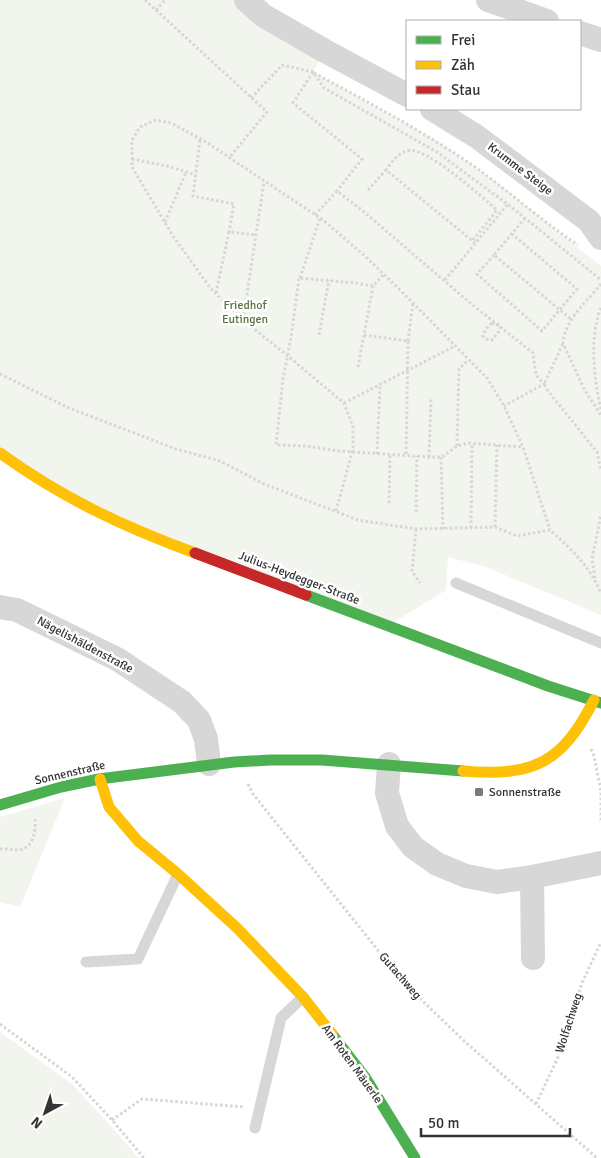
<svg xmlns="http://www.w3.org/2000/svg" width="601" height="1158" viewBox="0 0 601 1158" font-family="Signika,sans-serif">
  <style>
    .green { fill: #f1f5ed }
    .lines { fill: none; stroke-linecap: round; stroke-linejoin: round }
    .path { stroke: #d6d6d6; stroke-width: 3; stroke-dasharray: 2.5 2.5; stroke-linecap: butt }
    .lane { stroke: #d7d7d7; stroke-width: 11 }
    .street { stroke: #d7d7d7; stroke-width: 24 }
    .fast { stroke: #4caf50; stroke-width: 11 }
    .slow { stroke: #ffc107; stroke-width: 11 }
    .jam { stroke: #c62828; stroke-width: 11 }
    .poi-dot { fill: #7a7a7a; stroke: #fff; stroke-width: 2 }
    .labels { text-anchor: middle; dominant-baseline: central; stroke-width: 5; stroke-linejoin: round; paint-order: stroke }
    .street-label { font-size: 12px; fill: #333; stroke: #fff }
    .park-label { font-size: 12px; fill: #56703f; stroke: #fff }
    .poi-label { font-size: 12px; fill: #333; stroke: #fff; text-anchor: start }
  </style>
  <rect width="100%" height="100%" fill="#fff"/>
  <path class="green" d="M0,0h246l79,51 -12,21 125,70 62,43 101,81v349l-115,-48 -38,-10 -2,33 -60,37 -264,-102 -122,-72z
    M65,798l-45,109 -20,-5v-85z
    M0,1032l72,52 40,43 26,31h-138z"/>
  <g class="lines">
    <path class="path" d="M145,0l122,112 -38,46
      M156,10l9,-10
      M313,72l-20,31 69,56 -25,32
      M314,73c56,30 112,60 164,96 34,25 65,53 100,76
      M251,98l31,-33 31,7 11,16 113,64 77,57 87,71
      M200,140l-7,56 41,8 -5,28
      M132,159l39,8 25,8
      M368,190l18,-20
      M315,215l22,-24 26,20 106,91 64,51 3,22 8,9 -40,22
      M525,218l-31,37 78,65
      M165,222l21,-50
      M473,240l24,-30c-15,-13 -73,-66 -91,-59 -9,3 -15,12 -20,19l89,73
      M494,255l-17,19 65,57 35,-42 -65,-55
      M383,275l-10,11 -18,-3 -56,-5 -8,60 -8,41 -7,66 30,1 33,5 90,6h13l15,-11 11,-3 55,4
      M300,278l20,-60
      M445,280l62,-75
      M601,284c-14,17 -36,36 -38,59l21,46 17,26
      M216,293l13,-61 27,3
      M601,308c-12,27 -7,73 0,101
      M243,320l21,-138
      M492,323l9,3 -1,4 -8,10 -6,-1 -3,-3 3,-7z
      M319,335l10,-55
      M364,335l44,6 -2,115
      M408,341l5,-38
      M563,344l-19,40 4,7 49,61 4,19
      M358,367l15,-81
      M0,374l69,34 107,41 44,12 44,23 94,36 58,9 79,-2 22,9 33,-6c20,18 41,37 51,64
      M344,403l111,-57
      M457,446l2,-77 9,-9
      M377,454l3,-69
      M429,457l2,-59
      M441,457l2,72
      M389,503l1,-48
      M336,511l17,-62v-22l-9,-24 -56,-47 -45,-36 -32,-31 -38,-53 -41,-69v-27l8,-13 16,-7 15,3 35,19 117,78 43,37 34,33 87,88 17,28 19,41 27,83
      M416,512l1,-56
      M495,527l2,-82
      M471,528l1,-84
      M416,529l-4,42 8,12
      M595,578l-3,-19 9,-45
      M591,749l3,7 7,35v31
      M248,784l5,10 152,190 57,55 135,119
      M0,849c6,-1 11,1 17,1 17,0 19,-20 18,-32
      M0,1024l72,53 40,43 32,38
      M536,1104l23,-49 23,-72 19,-41
      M112,1120l30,-21 103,8"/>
    <path class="lane" d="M456,583l145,60
      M86,962l52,-3 40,-85
      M255,1128l26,-110 22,-21"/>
    <path class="street" d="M246,0l18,16 61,35 82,44
      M488,0l59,21
      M580,33l21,7
      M432,109l44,27 113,85 12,17
      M0,607l17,3 100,49 65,43 17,18 7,19 3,25
      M389,764l-2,29 10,33 16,21 24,17 29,12 31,6 35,-5 69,-14
      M532,877l1,81"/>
    <path class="fast" d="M306,595l242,91 53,17
      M0,805l61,-18 38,-8 135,-17 36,-2h52l141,11
      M332,1034l33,43 50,81"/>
    <path class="slow" d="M0,453c62,45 124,74 195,100
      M463,771c71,6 99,-8 131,-71
      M100,779l9,28 29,34 40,33 59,54 66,69 29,37"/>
    <path class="jam" d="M195,553l111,42"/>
  </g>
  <rect class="poi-dot" x="474" y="787" width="10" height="10" rx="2.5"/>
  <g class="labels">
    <g class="street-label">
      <text transform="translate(520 169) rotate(37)">Krumme Steige</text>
      <text transform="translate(299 578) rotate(21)">Julius-Heydegger-Straße</text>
      <text transform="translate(85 645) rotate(28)">Nägelishäldenstraße</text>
      <text transform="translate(70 773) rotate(-13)">Sonnenstraße</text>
      <text transform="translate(400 976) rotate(49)">Gutachweg</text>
      <text transform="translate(569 1023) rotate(-72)">Wolfachweg</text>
      <text transform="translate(352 1064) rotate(54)">Am Roten Mäuerle</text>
    </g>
    <g class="park-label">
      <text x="245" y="305">Friedhof<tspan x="245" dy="14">Eutingen</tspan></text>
    </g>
    <g class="poi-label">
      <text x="489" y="792">Sonnenstraße</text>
    </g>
  </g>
  <rect x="406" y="20" width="175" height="90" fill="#ffffff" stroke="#adadad"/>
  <rect x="416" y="36" width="25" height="8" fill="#4caf50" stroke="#adadad"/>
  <text x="451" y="45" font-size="15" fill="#333333">Frei</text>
  <rect x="416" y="61" width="25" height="8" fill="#ffc107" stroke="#adadad"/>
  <text x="451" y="70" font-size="15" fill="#333333">Zäh</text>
  <rect x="416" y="86" width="25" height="8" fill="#c62828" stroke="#adadad"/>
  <text x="451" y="95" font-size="15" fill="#333333">Stau</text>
  <g transform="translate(45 1113) rotate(220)" stroke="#ffffff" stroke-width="4" paint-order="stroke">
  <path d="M0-4L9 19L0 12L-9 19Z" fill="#333333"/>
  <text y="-8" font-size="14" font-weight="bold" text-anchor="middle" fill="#333333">N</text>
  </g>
  <path d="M421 1128v8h149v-8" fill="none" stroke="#333333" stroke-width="2.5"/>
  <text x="428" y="1128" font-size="15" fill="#333333" stroke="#ffffff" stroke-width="4" paint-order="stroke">50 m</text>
</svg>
